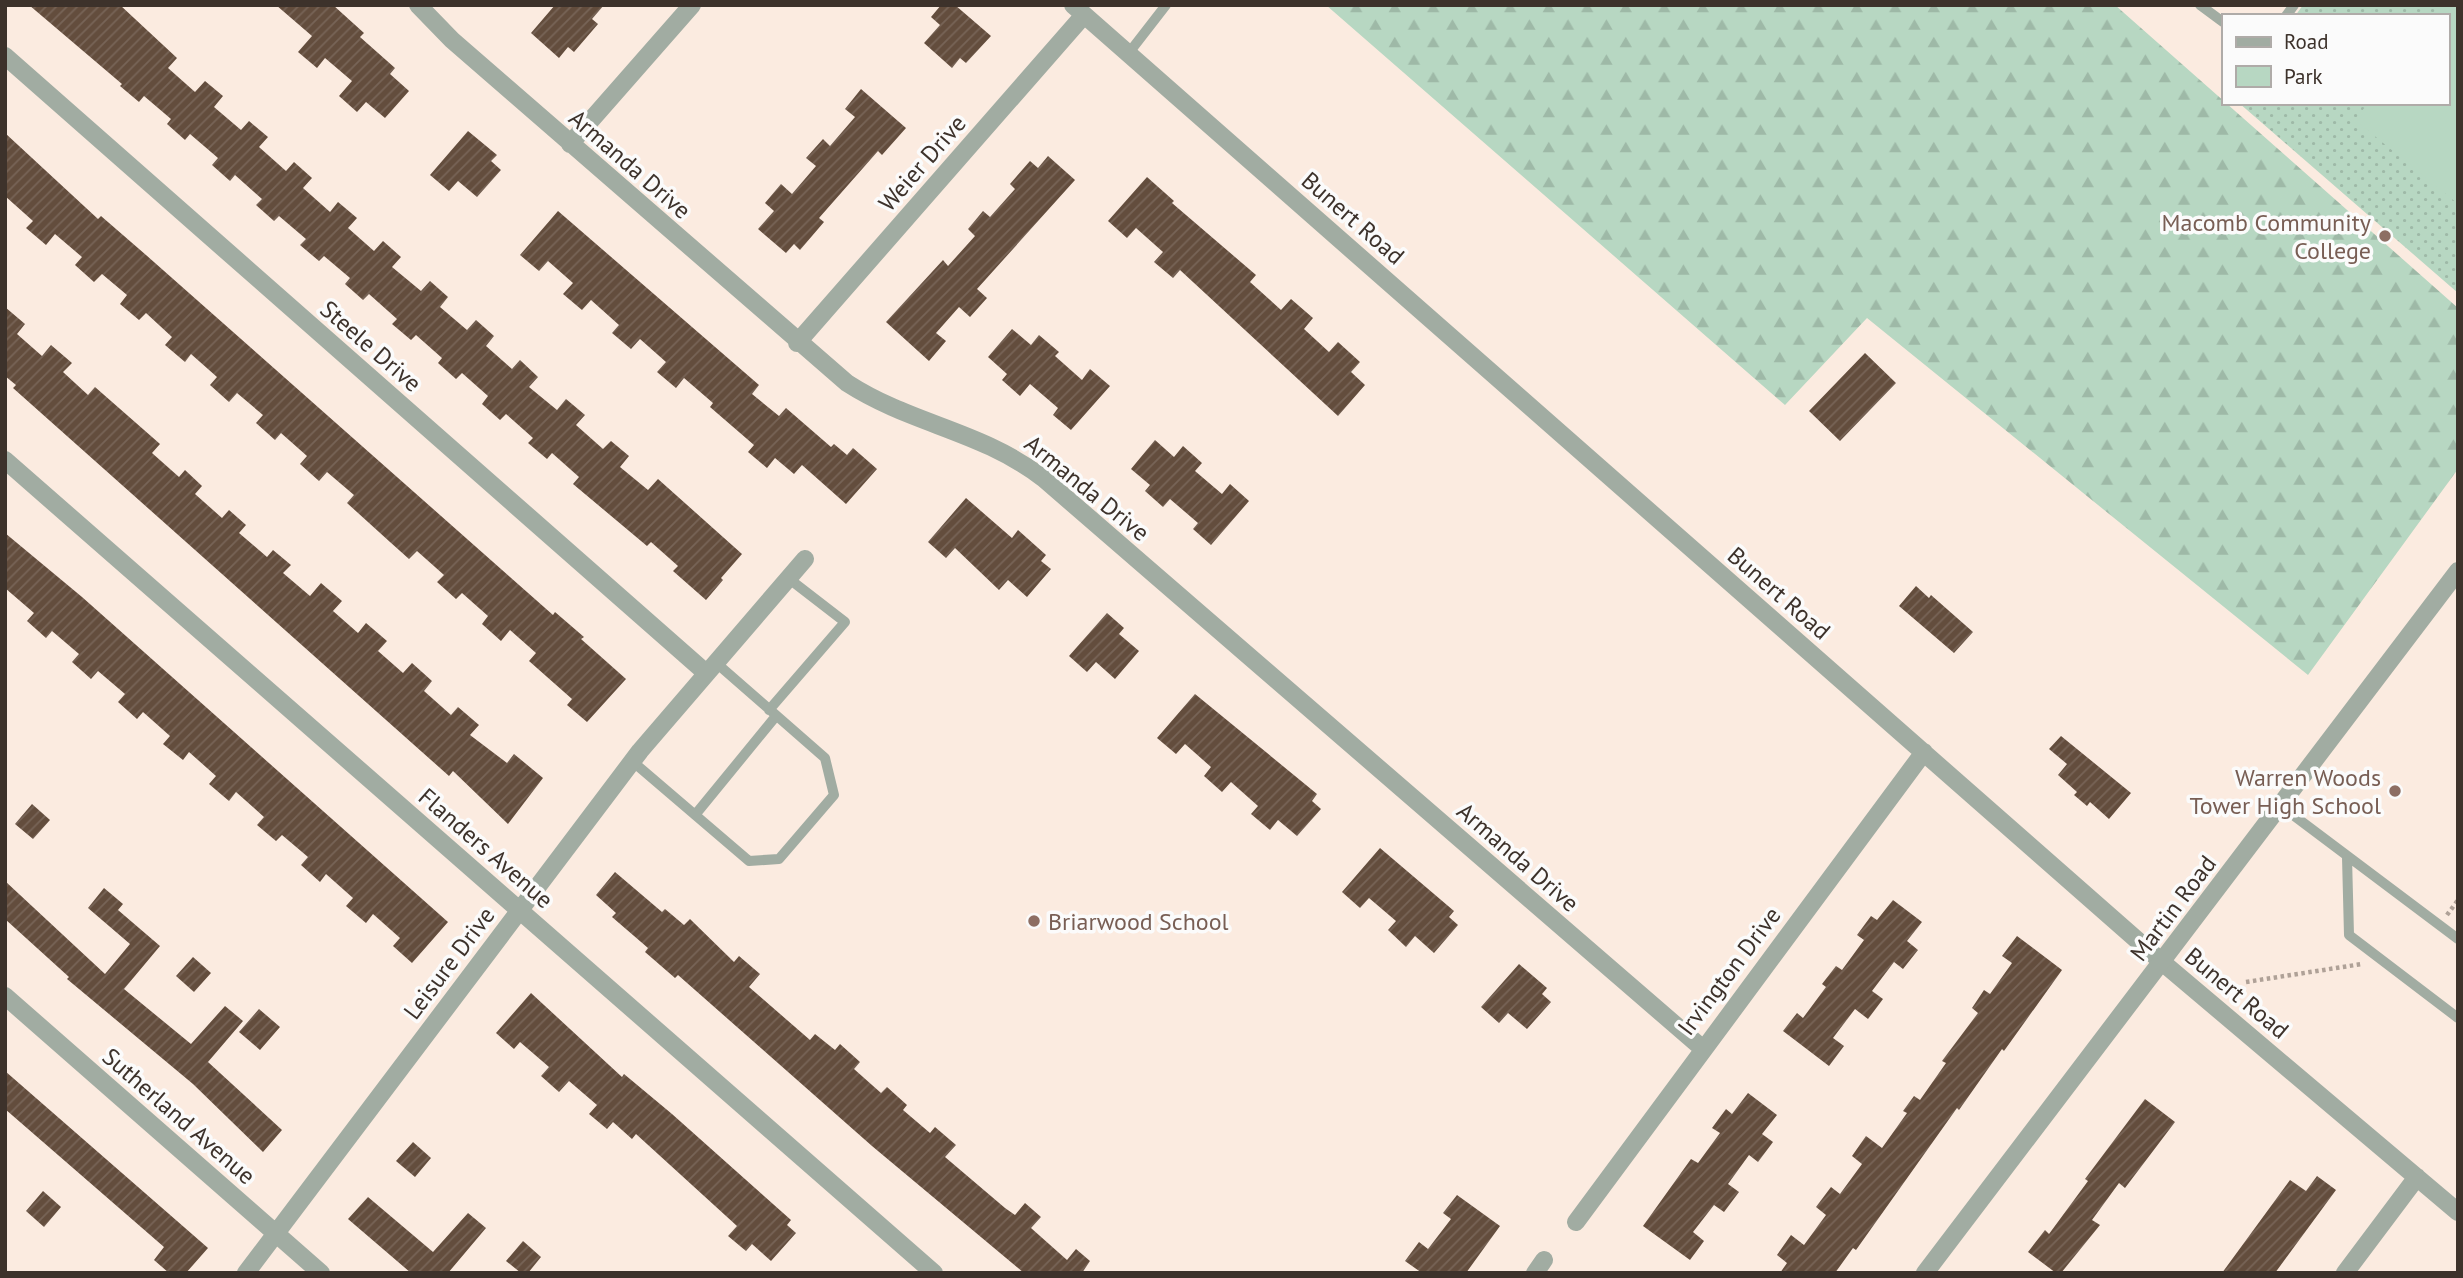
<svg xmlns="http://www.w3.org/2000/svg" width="2463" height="1278" viewBox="0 0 2463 1278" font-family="'PT Sans',sans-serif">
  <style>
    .grass { fill: url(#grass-dots) }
    .forest { fill: url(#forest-firs) }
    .park { fill: #b7d7c2 }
    .building { fill: url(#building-hatch) }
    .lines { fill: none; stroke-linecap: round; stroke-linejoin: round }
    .path { stroke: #afa197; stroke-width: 4.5; stroke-dasharray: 3.5 3.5; stroke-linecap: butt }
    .service { stroke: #a1aca2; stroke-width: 10 }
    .minor { stroke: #a1aca2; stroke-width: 18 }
    .tertiary { stroke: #a1aca2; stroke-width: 18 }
    .education-dot { fill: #8d6e63; stroke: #fbfbfb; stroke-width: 2.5 }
    .labels { text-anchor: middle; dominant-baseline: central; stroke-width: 7; stroke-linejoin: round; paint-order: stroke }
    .street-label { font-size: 24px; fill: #3d322b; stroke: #fbfbfb }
    .education-label { font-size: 24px; fill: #785e54; stroke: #fbfbfb; text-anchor: end }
  </style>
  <defs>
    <pattern id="grass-dots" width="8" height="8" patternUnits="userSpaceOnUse" patternTransform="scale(1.75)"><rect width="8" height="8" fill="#b7d7c2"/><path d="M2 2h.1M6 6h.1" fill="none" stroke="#9eb9a7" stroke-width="1.8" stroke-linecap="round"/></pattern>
    <pattern id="forest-firs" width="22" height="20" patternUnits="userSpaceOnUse" patternTransform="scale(1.75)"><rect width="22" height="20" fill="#b7d7c2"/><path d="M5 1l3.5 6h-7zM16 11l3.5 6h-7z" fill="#9eb9a7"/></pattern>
    <pattern id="building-hatch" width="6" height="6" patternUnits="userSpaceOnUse" patternTransform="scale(1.75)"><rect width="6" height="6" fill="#634d3d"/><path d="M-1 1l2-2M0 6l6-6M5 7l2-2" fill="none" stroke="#776457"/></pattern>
  </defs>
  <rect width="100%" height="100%" fill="#fbebe0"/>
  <path class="grass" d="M2303,5h155v288l-219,-190h208v-87h-152z"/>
  <path class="forest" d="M1326,5h789l343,303v161l-150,206 -441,-357 -82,87z"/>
  <path class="park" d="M2448,5h10v199l-103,-84 13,-17h79v-87h-8z"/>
  <path class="building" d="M29,5h91l57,53 -9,10 27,24 10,-11 18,15 -9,11 27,23 8,-9 19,16 -9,10 27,24 8,-9 18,16 -9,10 27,24 8,-10 19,16 -9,10 26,23 9,-10 18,16 -9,10 29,24 9,-10 18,16 -8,10 27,23 9,-10 18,16 -8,10 26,23 8,-9 18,17 -9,10 28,23 9,-11 19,16 -9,10 27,24 8,-8 18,15 -9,11 28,23 10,-11 84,75 -21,24 2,2 -17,20 -33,-29 5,-5 -27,-24 -4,4 -74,-62 6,-7 -27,-24 -5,6 -19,-16 5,-5 -27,-24 -6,6 -18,-16 6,-8 -26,-23 -6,6 -18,-16 4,-5 -26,-23 -5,5 -19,-16 5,-5 -28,-25 -6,6 -18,-16 5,-6 -26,-22 -5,5 -19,-16 6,-6 -27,-23 -5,5 -18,-16 6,-6 -27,-24 -5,6 -18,-16 6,-7 -28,-24 -5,6 -18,-16 4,-5 -27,-23 -5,6 -19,-16 2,-2z
    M276,5h57l31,28 -4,4 35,31 -5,6 19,17 -24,27 -19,-16 -9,10 -18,-16 13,-15 -27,-23 -8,10 -19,-16 14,-16z
    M555,5h49l-12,14 6,5 -24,28 -6,-5 -9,11 -28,-25z
    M941,5h14l36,31 -25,27 -6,-5 -8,10 -28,-25 16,-18 -9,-8z
    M861,89l45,39 -24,27 -4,-4 -59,67 5,4 -24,28 -6,-6 -8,9 -28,-24 16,-18 -9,-8 16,-19 11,10 24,-28 -10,-8 17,-19 7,7 25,-29 -10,-8z
    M468,131l29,24 -6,6 10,9 -24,27 -19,-16 -9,10 -19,-16z
    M5,133l93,86 3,-3 45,39 407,360 2,-3 29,25 -3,2 45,40 -39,43 -20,-17 5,-6 -43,-38 7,-8 -26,-23 -9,11 -19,-17 6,-8 -26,-23 -6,6 -19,-17 7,-7 -27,-24 -8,8 -19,-17 -43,-39 7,-8 -27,-23 -8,9 -19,-17 7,-8 -26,-23 -6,7 -19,-17 7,-8 -26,-22 -8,9 -19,-17 7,-8 -26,-23 -6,8 -20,-17 7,-8 -26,-24 -7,7 -19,-16 7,-9 -25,-21 -8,8 -19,-17 7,-8 -27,-23 -9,11 -20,-17 7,-7 -28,-25z
    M1048,156l27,24 -98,109 10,9 -17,19 -11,-10 -23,26 10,8 -17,20 -43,-39 57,-62 5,6 27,-30 -7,-7 15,-18 7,6 25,-28 -5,-5 20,-23 8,7z
    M1147,177l27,24 -2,2 84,72 -6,7 31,28 10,-11 22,19 -9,11 25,23 9,-10 22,20 -9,10 14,13 -27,31 -158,-146 -7,8 -19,-16 9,-10 -27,-24 -9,10 -19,-17z
    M558,211l201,174 -7,9 27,22 7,-8 45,39 3,-3 13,11 6,-7 24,21 -31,35 -44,-39 -8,9 -19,-16 -8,10 -19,-16 6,-7 -44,-38 3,-4 -29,-25 -8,10 -19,-16 9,-10 -26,-23 -9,10 -19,-16 7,-8 -28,-25 -9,10 -19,-16 10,-11 -25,-22 -9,10 -19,-16z
    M5,307l20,17 -8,10 25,22 9,-11 21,18 -9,9 25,23 7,-8 65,57 -8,9 27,24 6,-7 17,16 -7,8 27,24 7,-8 17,15 -7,8 28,24 6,-7 18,15 -8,8 27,23 11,-13 21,18 -9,10 25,22 8,-10 21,18 -9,10 25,22 9,-10 20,18 -8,10 27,24 7,-8 21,18 -9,10 37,28 7,-9 29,24 -35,46 -55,-53 -4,5 -436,-388 3,-3 -11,-9z
    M1012,329l19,16 8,-10 20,17 -4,4 27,24 8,-11 20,17 -39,44 -18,-15 5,-7 -28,-24 -10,12 -18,-16 5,-6 -19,-17z
    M1865,353l31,30 -56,58 -31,-30z
    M1155,440l19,17 9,-11 19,17 -7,8 27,23 8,-10 19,17 -38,44 -18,-16 5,-6 -28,-24 -7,8 -18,-16 5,-6 -19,-16z
    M966,498l46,40 6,-8 28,25 -5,6 10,8 -24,28 -19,-17 -9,10 -44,-42 -9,10 -18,-16z
    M5,533l77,64 366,325 -36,41 -19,-17 7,-8 -27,-24 -7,9 -20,-17 7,-8 -27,-24 -6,8 -19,-17 7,-8 -26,-22 -6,6 -19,-16 7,-8 -28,-25 -7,9 -20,-17 7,-8 -27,-24 -6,8 -20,-16 7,-8 -27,-24 -6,7 -19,-17 7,-8 -27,-23 -7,8 -19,-17 7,-8 -27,-23 -6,7 -19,-17 7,-8 -29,-25z
    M1916,586l13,12 2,-3 42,37 -19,21 -55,-47z
    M1107,613l17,15 -5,6 20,17 -24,28 -19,-17 -9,10 -18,-16z
    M1195,694l122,100 -5,7 9,8 -24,27 -19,-16 -8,10 -19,-16 7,-8 -27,-24 -9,10 -18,-16 7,-9 -26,-23 -9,10 -19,-16z
    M2061,736l70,57 -22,26 -19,-17 -3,4 -13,-11 3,-3 -19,-17 9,-11 -18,-15z
    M32,804l18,16 -17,19 -18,-15z
    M1380,848l74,63 -5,6 9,8 -24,28 -19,-17 -9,11 -18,-17 8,-9 -27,-23 -9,10 -18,-16z
    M615,872l47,40 3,-3 19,16 6,-6 44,43 5,-6 21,18 -11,13 61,53 5,-6 20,16 5,-6 20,18 -6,7 27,24 6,-6 20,18 -4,5 27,23 5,-6 21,18 -11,12 60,51 10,7 10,-12 16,14 -10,11 36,32 9,-11 14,12 -8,12h-58l-152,-127 -194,-171 -3,3 -30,-26 3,-4 -36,-31 4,-4 -20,-18z
    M5,881l100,93 25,-30 -42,-36 16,-20 19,16 -5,6 42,36 -36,43 67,55 34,-38 18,15 -35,41 74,68 -19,22 -70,-68 -126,-105 2,-2 -64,-58z
    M1893,900l29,22 -15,19 11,9 -15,19 -9,-7 -22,29 11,8 -15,20 -13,-10 -22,29 11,8 -15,20 -46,-35 14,-18 6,5 23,-31 -4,-3 14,-18 6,4 22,-30 -7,-5 14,-19 6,4z
    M2017,936l45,34 -58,81 -2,-2 -43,61 -2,-2 -101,142 -3,-2 -18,25h-55l7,-10 -10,-8 14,-20 13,10 22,-30 -10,-8 15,-20 9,7 22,-30 -10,-8 14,-20 16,12 25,-35 -4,-2 11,-15 6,4 26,-37 -4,-2 36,-48 -6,-5 12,-18 6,4 22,-31 -10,-7z
    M193,957l18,16 -17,19 -18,-16z
    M1519,964l28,24 -5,6 9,8 -24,27 -19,-16 -9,10 -18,-16z
    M531,993l91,84 2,-3 48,40 119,106 -4,5 9,8 -25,28 -19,-17 -6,7 -18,-15 9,-10 -101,-92 -4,5 -19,-17 -6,7 -18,-15 8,-9 -28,-24 -10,11 -18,-16 8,-9 -29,-25 -6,7 -18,-16z
    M259,1009l21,18 -20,23 -21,-18z
    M5,1071l203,177 -22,25h-17l-15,-13 10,-13 -159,-138z
    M1748,1093l29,22 -15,19 11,8 -15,20 -9,-7 -21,29 11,8 -15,20 -10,-7 -21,27 11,9 -14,19 -47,-34 48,-67 7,4 22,-30 -8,-5 14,-19 6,5z
    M2145,1099l30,23 -50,66 -6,-5 -27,37 8,5 -39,48h-5l-28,-21 17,-22 4,4 39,-53 -3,-2z
    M413,1142l18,16 -16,19 -19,-16z
    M2317,1176l19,14 -61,83h-53l68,-93 16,11z
    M43,1191l18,16 -17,20 -18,-16z
    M1457,1195l43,31 -34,47h-44l-17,-12 14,-19 9,7 23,-30 -8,-6z
    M368,1197l65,55 35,-39 18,15 -38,45h-37l-63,-54z
    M523,1241l18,16 -13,16h-7l-15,-12z"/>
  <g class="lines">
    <path class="path" d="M2447,915l11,-15
      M2246,982l116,-18"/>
    <path class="service" d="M2200,5l23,17
      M2286,16l8,-11
      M1128,54l38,-49
      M769,710l76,-88 -57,-44
      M632,761l117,100 30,-2 55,-64 -9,-37 -111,-97
      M2281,806l177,133
      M695,815l81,-99
      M2347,857l2,78 109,83"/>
    <path class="minor" d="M418,5l34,35 395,343c65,42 133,47 196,95l659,570
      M1073,5l1089,957 296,250
      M5,56l700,616
      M570,144l122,-139
      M797,343l287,-328
      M5,460l929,813
      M5,996l316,277
      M1576,1222l348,-470
      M246,1273l394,-522 165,-192
      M1535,1273l9,-13
      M2345,1273l72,-96"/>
    <path class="tertiary" d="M1925,1273l533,-702"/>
  </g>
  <g class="education-dot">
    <circle cx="2385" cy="236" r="7"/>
    <circle cx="2395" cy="791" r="7"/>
    <circle cx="1034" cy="921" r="7"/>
  </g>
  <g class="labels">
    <g class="street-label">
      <text transform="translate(922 163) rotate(-49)">Weier Drive</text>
      <text transform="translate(630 164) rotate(41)">Armanda Drive</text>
      <text transform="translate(1353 218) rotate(41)">Bunert Road</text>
      <text transform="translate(371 346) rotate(41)">Steele Drive</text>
      <text transform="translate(1087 488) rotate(39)">Armanda Drive</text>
      <text transform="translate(1779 593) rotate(41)">Bunert Road</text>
      <text transform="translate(486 848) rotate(41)">Flanders Avenue</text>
      <text transform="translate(1518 857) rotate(41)">Armanda Drive</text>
      <text transform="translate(2173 908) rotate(-53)">Martin Road</text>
      <text transform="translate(449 963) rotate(-53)">Leisure Drive</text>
      <text transform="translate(1729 971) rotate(-53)">Irvington Drive</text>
      <text transform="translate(2237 993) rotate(40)">Bunert Road</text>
      <text transform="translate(179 1116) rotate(41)">Sutherland Avenue</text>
    </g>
    <g class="education-label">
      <text x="2371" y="222">Macomb Community<tspan x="2371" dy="28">College</tspan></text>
      <text x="2381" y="777">Warren Woods<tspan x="2381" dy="28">Tower High School</tspan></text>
      <text x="1048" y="921" text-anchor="start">Briarwood School</text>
    </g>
  </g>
  <rect width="2463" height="1278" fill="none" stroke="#3d322b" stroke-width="14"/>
  <rect x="2222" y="14" width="228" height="91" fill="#fbfbfb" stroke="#afaba8" stroke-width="2"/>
  <rect x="2236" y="37" width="35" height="10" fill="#a1aca2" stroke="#afaba8" stroke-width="2"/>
  <text x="2284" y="49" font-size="21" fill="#3d322b">Road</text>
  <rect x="2236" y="66" width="35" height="21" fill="#b7d7c2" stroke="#afaba8" stroke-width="2"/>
  <text x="2284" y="84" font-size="21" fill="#3d322b">Park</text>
</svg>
